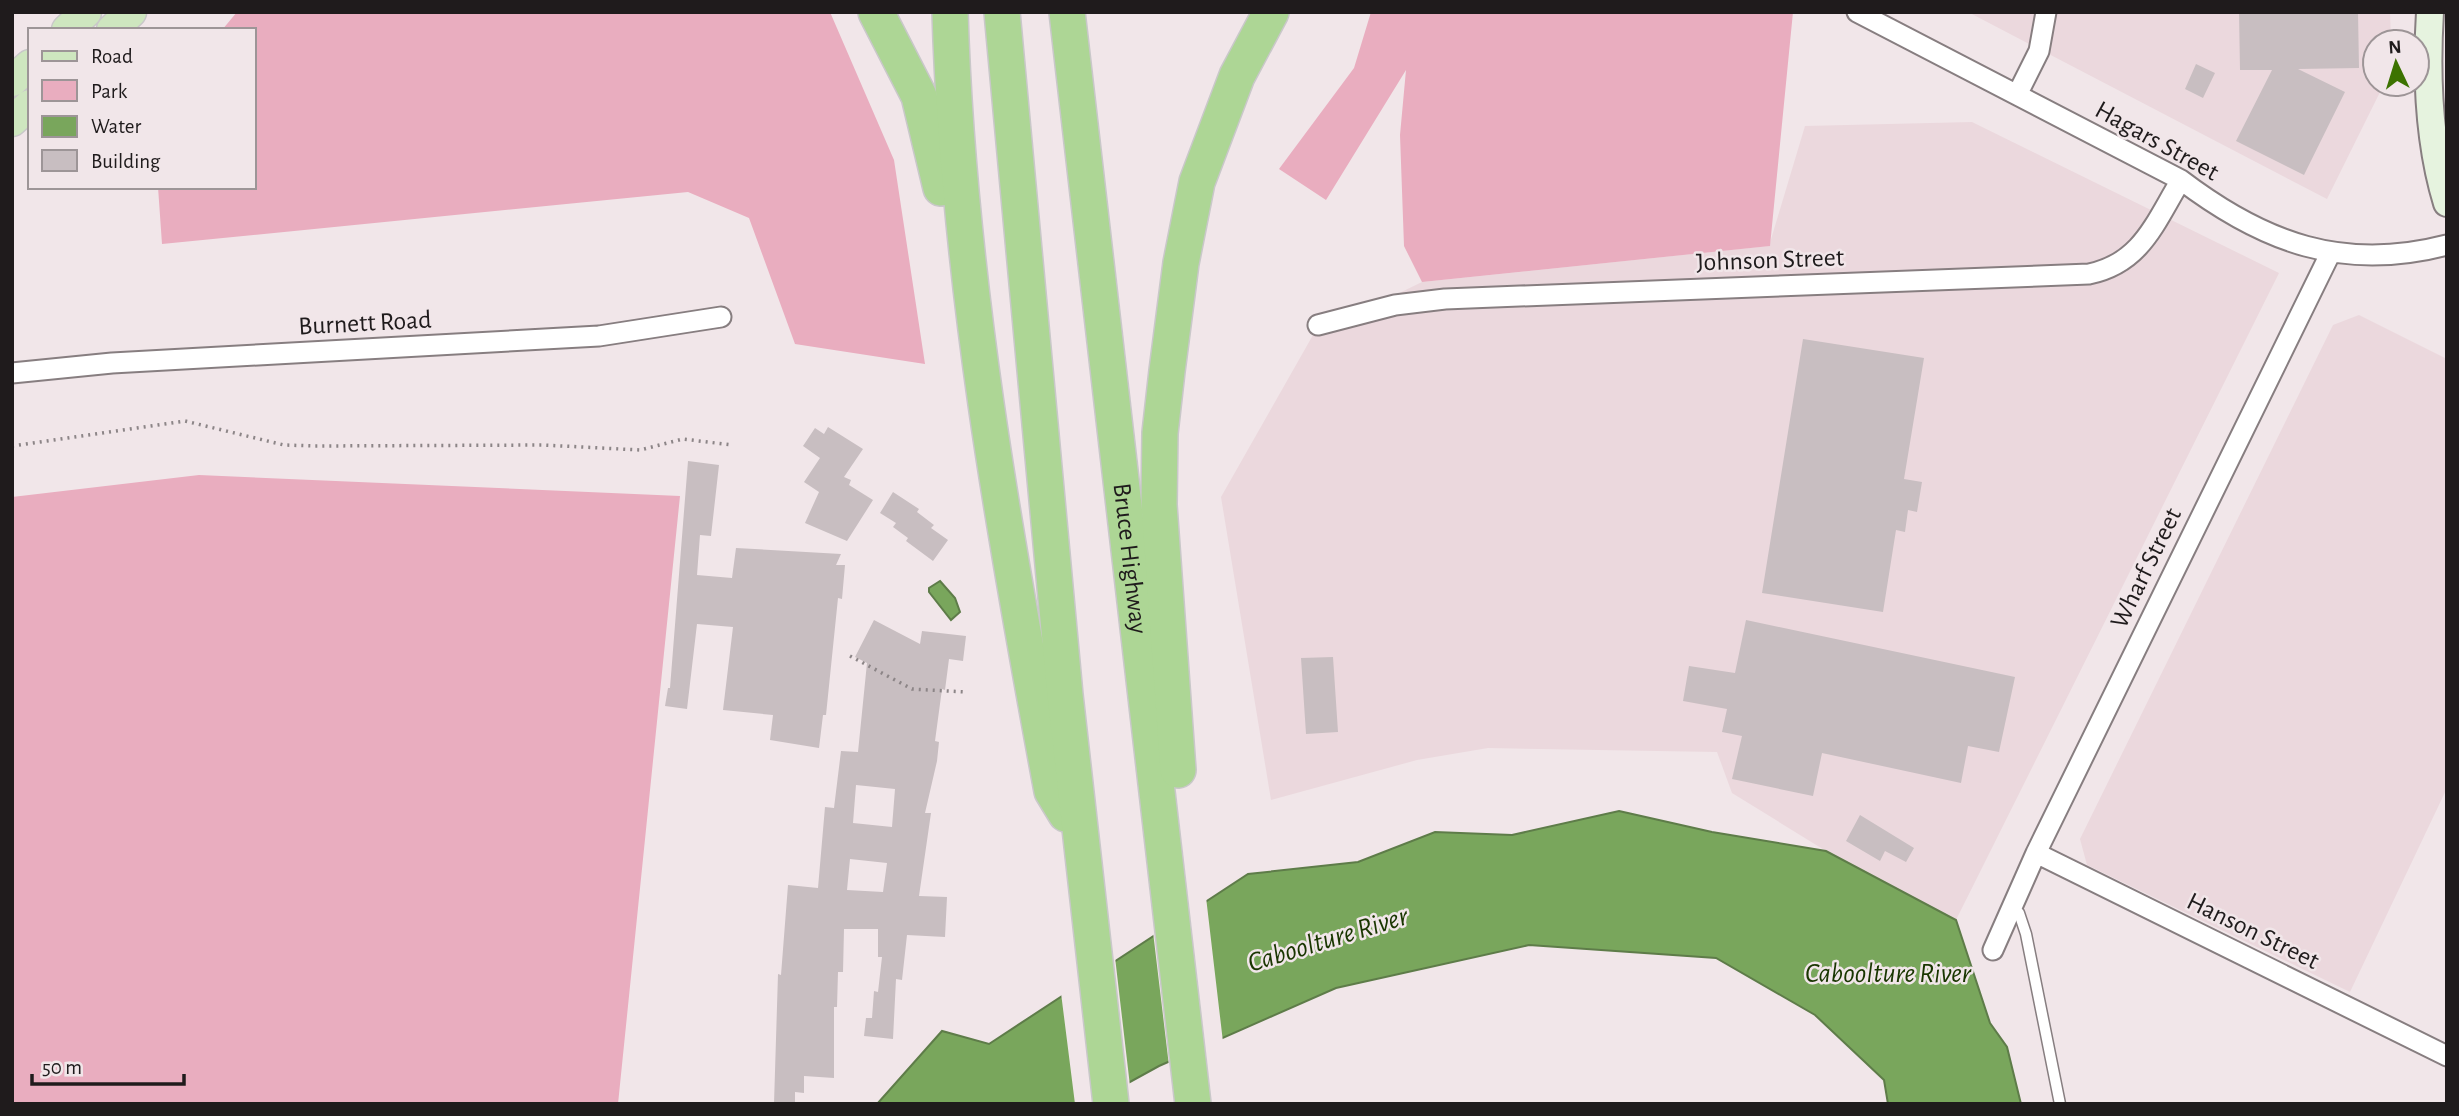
<svg xmlns="http://www.w3.org/2000/svg" width="2459" height="1116" viewBox="0 0 2459 1116" font-family="'Alegreya Sans',sans-serif">
  <style>
    .built { fill: #ebd8dd }
    .green { fill: #e9adbf }
    .water { fill: #79a65c; stroke: #5e7c49; stroke-width: 2 }
    .pier { fill: #f1e6e9 }
    .building { fill: #c8bec1; fill-rule: evenodd }
    .lines { fill: none; stroke-linecap: round; stroke-linejoin: round }
    .lane-casing { stroke: #877e80; stroke-width: 13 }
    .street-casing { stroke: #877e80; stroke-width: 23 }
    .secondary-casing { stroke: #877e80; stroke-width: 30 }
    .primary-casing { stroke: #c9c8c9; stroke-width: 33 }
    .highway-casing { stroke: #c9c8c9; stroke-width: 38 }
    .path { stroke: #8c8587; stroke-width: 3.5; stroke-dasharray: 2 5; stroke-linecap: butt }
    .lane { stroke: #fff; stroke-width: 10 }
    .street { stroke: #fff; stroke-width: 19 }
    .secondary { stroke: #e6f3df; stroke-width: 26 }
    .primary { stroke: #cee6bf; stroke-width: 30 }
    .highway { stroke: #add695; stroke-width: 35 }
    .labels { text-anchor: middle; dominant-baseline: central; stroke-width: 5; stroke-linejoin: round; paint-order: stroke }
    .street-label { font-size: 26px; fill: #1f1b1c; stroke: #f1e6e9 }
    .water-label { font-size: 28px; font-style: italic; fill: #193600; stroke: #f1e6e9 }
  </style>
  <rect width="100%" height="100%" fill="#f1e6e9"/>
  <path class="built" d="M1968,12h422l1,30h-16v42h9l-57,115z
    M1972,122l307,151 -323,647 -130,-69 -94,-58 -15,-41 -229,-4 -71,12 -146,40 -50,-303 92,-162 109,-53 347,-36 36,-120z
    M2359,315l88,44v429l-97,204 -263,-127 -7,-26 253,-514z"/>
  <path class="green" d="M237,12h593l64,148 31,204 -130,-20 -46,-126 -61,-26 -526,52 -4,-57h96v-157h-32z
    M1371,12h422l-23,234 -348,36 -18,-36 -4,-111 6,-65 -80,130 -47,-31 75,-101z
    M199,475l481,21 -62,608h-606v-607z"/>
  <path class="water" d="M940,581l15,17 5,14 -9,8 -22,-28v-4z
    M1619,811l93,21 114,19 130,69 34,103 17,24 14,57h-133l-4,-24 -69,-65 -99,-57 -187,-13 -193,43 -177,78 -69,38h-213l65,-73 47,13 259,-170 110,-12 77,-30 77,3z"/>
  <path class="pier" d="M1206,897l17,145 -54,24 -16,-134z
    M1115,957l15,129 -33,18h-22l-14,-111z"/>
  <path class="building" d="M2239,12h119l1,56 -61,1 47,23 -41,83 -68,-34 36,-71h-32z
    M2196,64l19,9 -12,25 -18,-9z
    M1803,339l121,19 -20,121 18,3 -5,30 -9,-2 -3,22 -9,-2 -13,82 -121,-19z
    M828,427l35,22 -19,28 7,3 -2,5 24,15 -26,41 -42,-18 14,-31 -15,-10 16,-24 -17,-12 12,-18 9,6z
    M688,461l31,4 -8,71 -11,-1 -3,40 35,3 4,-30 105,6 -5,11h9l-3,34 -4,-1 -12,117h-3l-4,33 -49,-8 3,-25 -50,-5 10,-83 -36,-3 -10,85 -22,-3 3,-18h2z
    M893,492l26,17 -2,3 17,13 -3,3 17,12 -15,21 -27,-20 2,-3 -15,-11 3,-4 -16,-10z
    M874,620l46,24 2,-13 44,5 -3,25 -14,-2 -4,31 -3,-1 -7,52 4,1 -2,19 -12,52h6l-12,83 28,1 -2,40 -38,-2 -5,45 -6,-1 -3,60 -29,-3 2,-18h6l2,-27 4,1 4,-35h-4v-28h-34l-1,43h-5l-1,35h-3v71l-30,-2v17l-9,-1v12h-21l4,-130 3,1 7,-90 30,3 7,-81 9,1 7,-57 17,1 9,-89 -12,-6zM856,785l39,4 -3,38 -39,-4zM850,859l37,4 -4,29 -36,-2z
    M1746,620l269,57 -16,75 -31,-6 -7,37 -139,-30 -9,43 -81,-17 10,-43 -20,-4 5,-23 -44,-8 6,-35 46,7z
    M1333,657l5,75 -32,2 -5,-76z
    M1860,815l54,33 -8,14 -21,-11 -5,10 -34,-20z"/>
  <g class="lines">
    <g class="lane-casing">
      <path id="lane" d="M2012,907l7,6 7,21 34,170"/>
    </g>
    <g class="street-casing">
      <path id="street" d="M1857,12l324,168c83,63 162,92 266,65
        M2017,95l22,-44 7,-39
        M1318,325l77,-20 50,-6 644,-25c53,-11 66,-52 92,-94
        M12,373l100,-10 487,-27 122,-19
        M2036,853l411,203
        M1993,950l43,-97 294,-599"/>
    </g>
    <g class="secondary-casing">
      <path id="secondary" d="M2430,12c-4,64 -2,129 17,191"/>
    </g>
    <g class="primary-casing">
      <path id="primary" d="M67,30l19,-18
        M112,30l19,-18
        M12,81l18,-16
        M12,121l18,-16"/>
    </g>
    <g class="highway-casing">
      <g id="highway">
        <path d="M876,12l43,84 22,92"/>
        <path d="M950,12c8,264 54,521 102,779l14,23"/>
        <path d="M1002,12l63,683 46,409"/>
        <path id="s1" d="M1067,12l126,1092"/>
        <path d="M1178,770l-19,-265 1,-72 7,-62 14,-108 16,-81 40,-106 34,-64"/>
      </g>
    </g>
    <path class="path" d="M12,446l173,-25 99,24 31,1 228,-1 97,5 43,-11 49,6
      M850,656l62,33 53,3"/>
    <use href="#lane" class="lane"/>
    <use href="#street" class="street"/>
    <use href="#secondary" class="secondary"/>
    <use href="#primary" class="primary"/>
    <use href="#highway" class="highway"/>
  </g>
  <g class="labels">
    <g class="street-label">
      <text transform="translate(2157 141) rotate(29)">Hagars Street</text>
      <text transform="translate(1770 260) rotate(-2)">Johnson Street</text>
      <text transform="translate(365 323) rotate(-3)">Burnett Road</text>
      <text stroke="none"><textPath href="#s1" startOffset="550">Bruce Highway</textPath></text>
      <text transform="translate(2146 568) rotate(-64)">Wharf Street</text>
      <text transform="translate(2253 931) rotate(26)">Hanson Street</text>
    </g>
    <g class="water-label">
      <text transform="translate(1328 940) rotate(-17)">Caboolture River</text>
      <text x="1888" y="974">Caboolture River</text>
    </g>
  </g>
  <rect width="2459" height="1116" fill="none" stroke="#1f1b1c" stroke-width="28"/>
  <rect x="28" y="28" width="228" height="161" fill="#f1e6e9" stroke="#9d9597" stroke-width="2"/>
  <rect x="42" y="51" width="35" height="10" fill="#cee6bf" stroke="#9d9597" stroke-width="2"/>
  <text x="91" y="63" font-size="21" fill="#1f1b1c">Road</text>
  <rect x="42" y="80" width="35" height="21" fill="#e9adbf" stroke="#9d9597" stroke-width="2"/>
  <text x="91" y="98" font-size="21" fill="#1f1b1c">Park</text>
  <rect x="42" y="116" width="35" height="21" fill="#79a65c" stroke="#9d9597" stroke-width="2"/>
  <text x="91" y="133" font-size="21" fill="#1f1b1c">Water</text>
  <rect x="42" y="150" width="35" height="21" fill="#c8bec1" stroke="#9d9597" stroke-width="2"/>
  <text x="91" y="168" font-size="21" fill="#1f1b1c">Building</text>
  <g transform="translate(2396 63) rotate(356)"><circle r="33" fill="#f1e6e9" stroke="#9d9597" stroke-width="2"/>
  <path d="M0-5L12 26L0 18L-12 26Z" fill="#3c7300"/>
  <text y="-10" font-size="19" font-weight="bold" text-anchor="middle" fill="#1f1b1c">N</text>
  </g>
  <path d="M32 1074v10h152v-10" fill="none" stroke="#1f1b1c" stroke-width="3.5"/>
  <text x="42" y="1074" font-size="21" fill="#1f1b1c" stroke="#f1e6e9" stroke-width="5" paint-order="stroke">50 m</text>
</svg>
